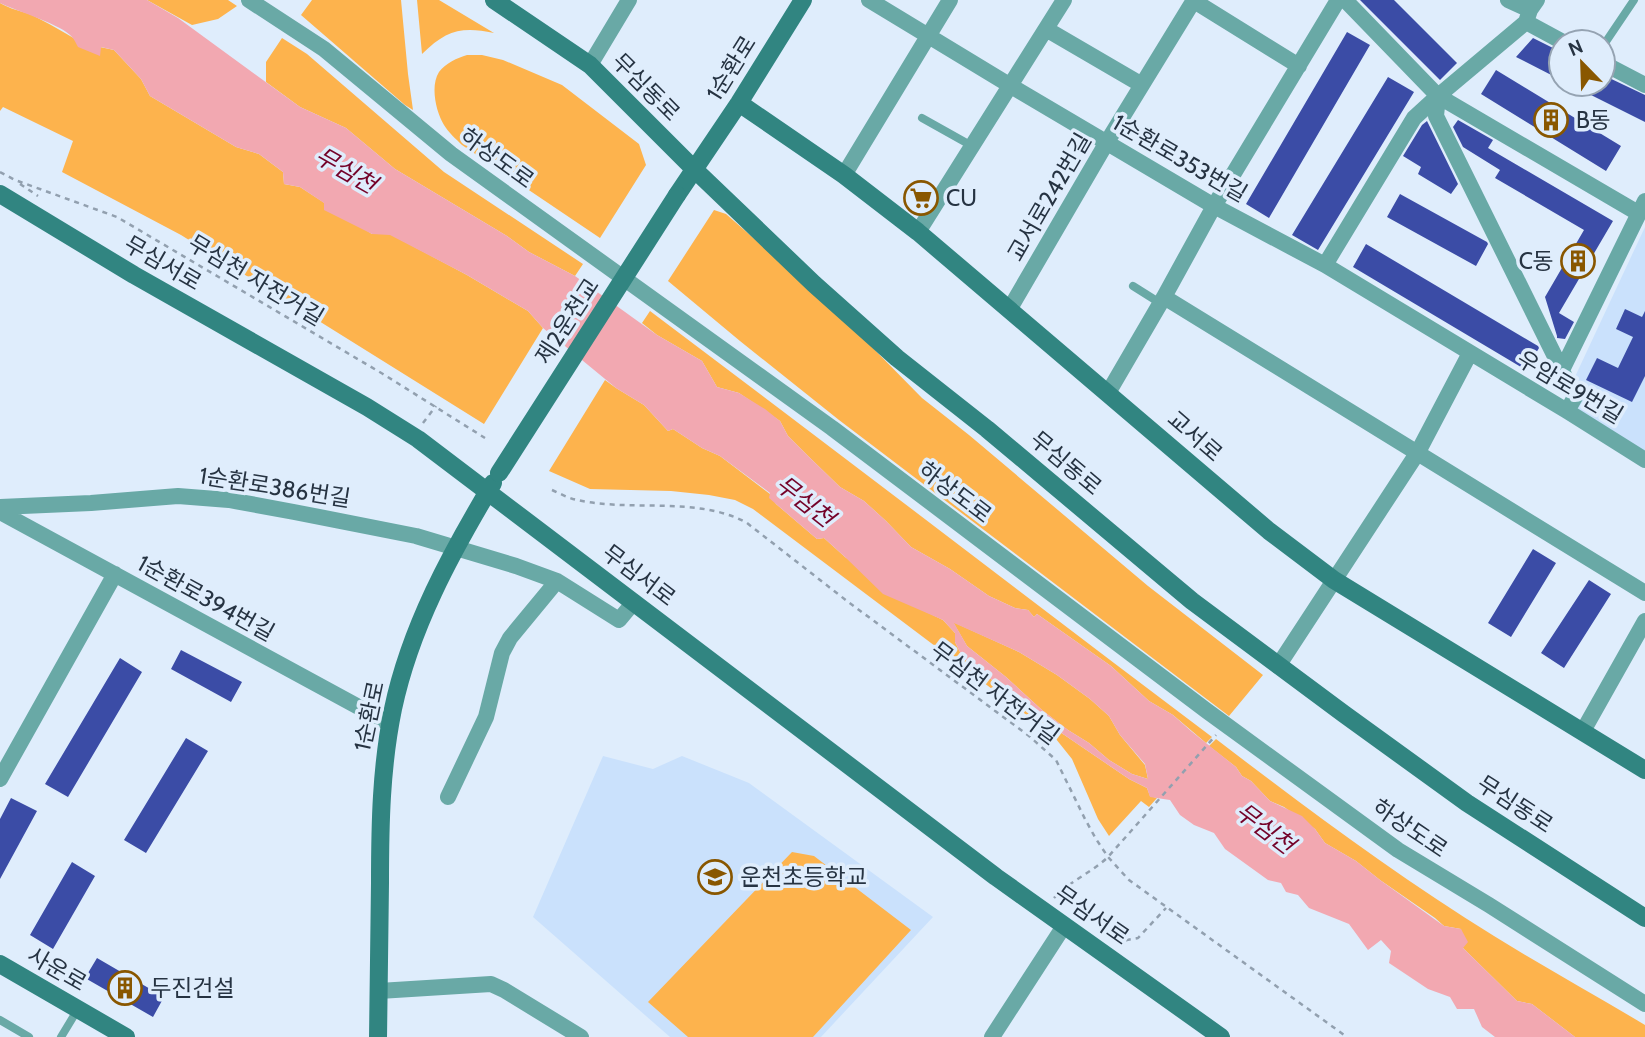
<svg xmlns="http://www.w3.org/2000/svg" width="1645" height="1037" viewBox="0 0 1645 1037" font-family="Cabin,'Noto Sans KR',sans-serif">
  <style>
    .built { fill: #cae1fc }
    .green { fill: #fdb34d }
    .water { fill: #f2a8b1; fill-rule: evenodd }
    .building { fill: #3b4ca6 }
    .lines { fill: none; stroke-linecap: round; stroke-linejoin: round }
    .path { stroke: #92a0af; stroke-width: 2.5; stroke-dasharray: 5 5; stroke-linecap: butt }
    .lane { stroke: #69a9a6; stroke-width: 8 }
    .street { stroke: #69a9a6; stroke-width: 16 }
    .secondary { stroke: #318581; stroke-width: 18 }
    .secondary-bridge { stroke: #318581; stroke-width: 18 }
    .labels { text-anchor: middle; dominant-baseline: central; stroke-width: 7; stroke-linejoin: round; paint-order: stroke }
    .street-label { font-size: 23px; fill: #263342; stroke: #dfedfc }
    .poi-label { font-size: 23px; fill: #263342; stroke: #dfedfc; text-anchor: start }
    .water-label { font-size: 24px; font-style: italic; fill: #740229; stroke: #dfedfc }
  </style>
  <rect width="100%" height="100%" fill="#dfedfc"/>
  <path class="built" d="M1645,227v227l-69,-43 -3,-30z
    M603,756l50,13 29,-13 67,27 184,134 -112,120h-151l-137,-120z"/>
  <path class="green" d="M147,0h81l9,6 -19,13 -26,6z
    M312,0h89l7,74 5,36 -8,-5 -104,-90z
    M417,0h22l55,33c-32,-7 -48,-3 -72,21z
    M0,3c10,6 21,8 32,12 24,12 46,25 68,40v-8l14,3 27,29 9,17 86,51 23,7 24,18 1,12 16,3 72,47h18l77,41 61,36 15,17 -59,96 -303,-189 -119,-63 11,-31 -70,-34 -3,4z
    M282,38l25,16 137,118 139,92 -8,12 -46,-24 -22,-16 -112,-67 -49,-41 -46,-21 -34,-25v-20z
    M467,55h15l21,5 59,25 77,59 7,21 -46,73 -138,-93c-6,-6 -14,-13 -18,-20 -8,-13 -14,-39 -5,-53 7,-9 18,-14 28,-17z
    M714,210l12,4 72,63 66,62 58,59 47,37 179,151 115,89 -34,41 -390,-296 -99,-79 -72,-60z
    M650,311c188,141 375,285 562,426l-6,6 -33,-28 -24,-14 -38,-35 -74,-52 -3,3 -6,-7 -13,-2 -26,-12 -39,-27 -39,-22 -25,-26 -22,-20 -24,-14 -33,-32 -19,-19 -8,-15 -41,-28 -22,-6 -15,-26 -45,-26 -15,-12z
    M605,380l11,8 28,17 24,26 5,-2 29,19 18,8 50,38 6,10 41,35 7,-1 21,19 73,51 25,12 12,13v9l8,16 53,40 22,19 91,62 18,9 3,8 7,2 -8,9 -8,-6 -32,35 -11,-17 -26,-60 -20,-25 -299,-225 -18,-9 -26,-5 -38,-4 -81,-2 -41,-18z
    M953,622l66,30 38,23 33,24 19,17 11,19 25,30 3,14 -16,-5 -23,-14 -20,-17 -21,-13 -26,-20 -36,-33 -39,-31z
    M1216,739c90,69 181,137 278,197 50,31 101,59 151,89v12h-70l-43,-33 -15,-3 -54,-53 -2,-19 -17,-3 -9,-8 -55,-38 -24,-19 -31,-18 -10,-14 -31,-22 -14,-6 -19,-20 -9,-5 -6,-9 -27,-21z
    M792,852l22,4 97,74 -98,107h-125l-40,-35z"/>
  <path class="water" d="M0,0h147l31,18 122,89 46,21 49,41 112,67 22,16 46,24 82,59 45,26 15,26 22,6 26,16 15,12 8,15 19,19 33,32 24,14 22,20 25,26 39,22 39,27 26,12 13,2 6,7 3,-3 74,52 38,35 24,14 18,16 45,36 6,9 9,5 19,20 32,15 13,13 10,14 31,18 24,19 64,46 17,3 7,13 -5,6 54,53 15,3 43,33h-80l-13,-10 -8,-18h-17l-7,-12 -22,-8 -39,-26 2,-12 -10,-11 -13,10 -19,-26 -40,-16 -11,-13 -12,-3 -5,-9 -13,-3 -43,-31 -11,-16 -20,-8 -14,-10 -10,-15 -20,-3 -3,-9 -18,-9 -91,-62 -22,-19 -53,-40 -8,-16v-9l-12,-13 -60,-26 -38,-37 -21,-19 -7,1 -48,-41 1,-5 -50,-37 -18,-8 -29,-19 -5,2 -24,-26 -28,-17 -73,-60 -15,-17 -61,-36 -77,-40 -18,-1 -48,-24v-7l-24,-16 -16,-3 -1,-12 -24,-18 -23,-7 -86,-51 -9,-17 -27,-29 -13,-3 -1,9 -22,-9c-2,-3 -3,-7 -6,-10 -9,-12 -56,-26 -72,-34zM954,623l65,29 38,23 33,24 19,17 11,19 25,29 3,15 -16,-5 -23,-14 -20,-17 -21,-13 -26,-20 -36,-33 -39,-31z"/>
  <path class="building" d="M1360,0h34l63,63 -17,17z
    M1347,32l23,13 -101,173 -23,-14z
    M1533,38l28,14v28l-45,-23z
    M1496,70l125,76 -15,25 -125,-77z
    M1603,75l42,20v27l-76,-38h34z
    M1388,77l26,15 -96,158 -26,-15z
    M1458,120l35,20 -5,8 125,73 -54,92 15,9 -9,17 -8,-1v-2l-12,-39 39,-67 -89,-52 5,-8 -37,-23 -10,-20z
    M1427,121l31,63 -7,10 -33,-20 3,-7 -18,-11 19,-31z
    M1400,194l87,48 1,2 -12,22 -89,-49z
    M1366,244l172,102 1,2 -13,22 -173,-103z
    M1625,309l17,8 3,-6v65l-13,26 -46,-22 11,-22 21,10 15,-31 -17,-8z
    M1533,549l23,14 -45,74 -23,-14z
    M1589,580l22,14 -47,74 -23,-15z
    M181,650l61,32 -11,20 -60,-33z
    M120,658l22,14 -74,125 -23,-13z
    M186,738l22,13 -62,102 -22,-13z
    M11,798l26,13 -37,68v-60z
    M72,862l23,14 -42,73 -23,-14z
    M97,958l67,39 -11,20 -68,-39z"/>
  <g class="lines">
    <path class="path" d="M0,172l15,8 102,37 266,157 102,64
      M20,184l18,12
      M423,423l13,-17
      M552,490c7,3 14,7 21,9 54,14 124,-4 174,24l100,78 182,135 27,24 29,59 11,20 12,18 21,23 218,157
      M1054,898c16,-17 37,-25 54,-41l108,-122
      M1116,942l22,-4 28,-30"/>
    <path class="lane" d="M1603,46l31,-46
      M922,118l50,28
      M1133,286l27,17
      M0,1020l29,17
      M61,1037l17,-28"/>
    <path class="street" d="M249,0l75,49 127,105 381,274 375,283 191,139 91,55 156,99
      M869,0l142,86 203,120 111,59 242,146 78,49
      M1345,0l93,96 200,117
      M1508,0l22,10
      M1194,1l105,65
      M1526,22l37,20
      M1046,29l96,56
      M1603,63l42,22
      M590,65l39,-65
      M1438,96l-2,20 139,281 -8,14
      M844,175l106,-175
      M918,232l146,-232
      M1325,265l89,-147 24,-22 88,-74 4,-12 7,-10
      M1164,297l481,296
      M1009,310l98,-168 87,-142
      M1562,370l83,-169
      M1108,393l56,-96 50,-91 124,-206
      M0,507l91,-4 87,-7 51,4 65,12 122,24 100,30 41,15 62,39 15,-18
      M0,512l390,212
      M1278,666l140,-214 52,-99
      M1583,731l62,-110
      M0,779l115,-205
      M448,797l38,-80 16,-64 8,-15 47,-57
      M379,991l112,-7 13,6 77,47
      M992,1037l72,-111"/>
    <path class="secondary" d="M494,0l96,65 104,104 120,115 83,74 90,71 205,172 152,113 123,89 178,115
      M739,103l105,72 74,57 351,299 65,49 311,190
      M0,194l134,81 233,132 51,32 578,438 225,160
      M677,195l62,-92 64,-103
      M0,964l126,73
      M378,1037c1,-51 1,-102 2,-154 0,-58 1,-116 13,-174 17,-81 58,-156 100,-226"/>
    <path class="secondary-bridge" d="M499,473l178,-278"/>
  </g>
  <defs>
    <g id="building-ring" transform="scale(1.75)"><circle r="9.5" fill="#dfedfc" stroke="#895700" stroke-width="1.5"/><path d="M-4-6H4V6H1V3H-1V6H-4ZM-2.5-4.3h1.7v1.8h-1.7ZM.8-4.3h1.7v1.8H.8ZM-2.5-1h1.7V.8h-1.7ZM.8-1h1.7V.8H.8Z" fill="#895700"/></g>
    <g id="supermarket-ring" transform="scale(1.75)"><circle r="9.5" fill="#dfedfc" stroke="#895700" stroke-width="1.5"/><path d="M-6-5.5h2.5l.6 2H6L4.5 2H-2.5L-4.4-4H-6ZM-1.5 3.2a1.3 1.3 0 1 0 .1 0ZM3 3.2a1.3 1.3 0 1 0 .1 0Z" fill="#895700"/></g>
    <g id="school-ring" transform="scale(1.75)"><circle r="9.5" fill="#dfedfc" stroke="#895700" stroke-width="1.5"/><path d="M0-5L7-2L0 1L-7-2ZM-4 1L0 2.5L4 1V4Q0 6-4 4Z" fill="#895700"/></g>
  </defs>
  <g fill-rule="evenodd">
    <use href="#building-ring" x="1551" y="120"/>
    <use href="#supermarket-ring" x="921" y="198"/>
    <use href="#building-ring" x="1578" y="261"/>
    <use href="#school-ring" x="715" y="877"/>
    <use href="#building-ring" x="125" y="988"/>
  </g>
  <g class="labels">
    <g class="street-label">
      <text transform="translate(731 68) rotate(-58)">1순환로</text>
      <text transform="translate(646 87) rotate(45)">무심동로</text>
      <text transform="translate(497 158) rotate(36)">하상도로</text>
      <text transform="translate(1180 158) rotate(30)">1순환로353번길</text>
      <text transform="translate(1049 197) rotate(-60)">교서로242번길</text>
      <text transform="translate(163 263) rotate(30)">무심서로</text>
      <text transform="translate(256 280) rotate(31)">무심천 자전거길</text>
      <text transform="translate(567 321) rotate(-57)">제2운천교</text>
      <text transform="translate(1570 387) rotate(31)">우암로9번길</text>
      <text transform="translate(1195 436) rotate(41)">교서로</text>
      <text transform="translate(1066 463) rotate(40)">무심동로</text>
      <text transform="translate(275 487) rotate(9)">1순환로386번길</text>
      <text transform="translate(955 492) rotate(37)">하상도로</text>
      <text transform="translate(639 575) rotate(37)">무심서로</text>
      <text transform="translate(206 598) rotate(29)">1순환로394번길</text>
      <text transform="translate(995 693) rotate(37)">무심천 자전거길</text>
      <text transform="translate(369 716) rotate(-78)">1순환로</text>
      <text transform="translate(1515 804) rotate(33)">무심동로</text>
      <text transform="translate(1410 828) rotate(34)">하상도로</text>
      <text transform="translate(1092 915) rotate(35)">무심서로</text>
      <text transform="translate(57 969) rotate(30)">사운로</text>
    </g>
    <g class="poi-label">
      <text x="1576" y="120">B동</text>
      <text x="946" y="198">CU</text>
      <text x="1554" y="261" text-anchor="end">C동</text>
      <text x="740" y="877">운천초등학교</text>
      <text x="150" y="988">두진건설</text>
    </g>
    <g class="water-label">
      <text transform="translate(346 170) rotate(30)">무심천</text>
      <text transform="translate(805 501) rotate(38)">무심천</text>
      <text transform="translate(1265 828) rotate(37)">무심천</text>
    </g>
  </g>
  <g transform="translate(1582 63) rotate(337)"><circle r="33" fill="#dfedfc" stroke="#95a3b2" stroke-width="2"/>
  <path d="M0-5L12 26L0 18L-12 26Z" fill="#895700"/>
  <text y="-10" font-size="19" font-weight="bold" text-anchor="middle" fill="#263342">N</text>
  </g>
</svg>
